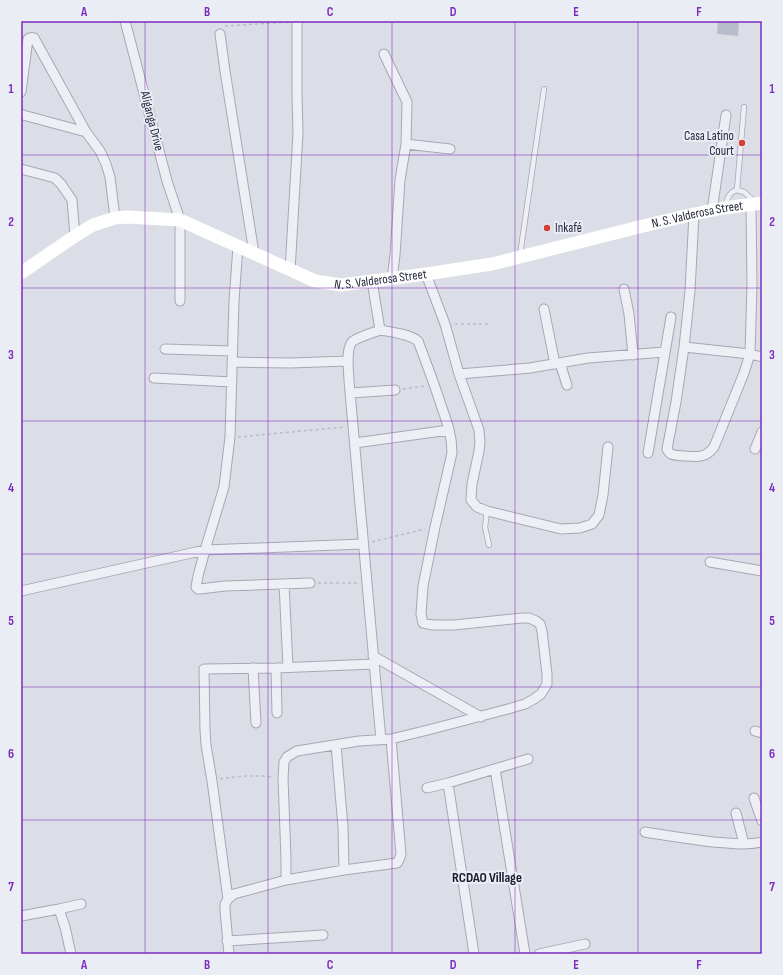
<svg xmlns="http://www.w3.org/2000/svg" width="783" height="975" viewBox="0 0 783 975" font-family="'Sofia Sans Condensed',sans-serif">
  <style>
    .building { fill: #b9bcca }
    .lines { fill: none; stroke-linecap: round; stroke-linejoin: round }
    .lane-casing { stroke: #a5a8b4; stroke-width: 6 }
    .street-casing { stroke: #a5a8b4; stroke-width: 11 }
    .path { stroke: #babcc5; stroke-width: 1.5; stroke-dasharray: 3 3; stroke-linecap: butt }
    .lane { stroke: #eeeff5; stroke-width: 4.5 }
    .street { stroke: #eeeff5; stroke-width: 9 }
    .secondary { stroke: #fff; stroke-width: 13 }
    .grid { fill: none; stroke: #7b2cbf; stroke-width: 1; stroke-opacity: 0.55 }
    .poi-dot { fill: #d43f38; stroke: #ebedf5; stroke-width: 1.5 }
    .labels { text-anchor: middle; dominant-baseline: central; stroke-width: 4; stroke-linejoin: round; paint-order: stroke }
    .street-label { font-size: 13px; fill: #25293e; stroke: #ebedf5 }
    .poi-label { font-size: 13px; fill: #25293e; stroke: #ebedf5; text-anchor: end }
    .neighbourhood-label { font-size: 14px; font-weight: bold; fill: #171b2e; stroke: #ebedf5 }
    .neatline { fill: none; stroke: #7b2cbf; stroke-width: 1.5 }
    .grid-label { font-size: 13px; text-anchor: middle; font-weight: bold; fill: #7b2cbf }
  </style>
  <rect width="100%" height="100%" fill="#dcdee7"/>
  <path class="building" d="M718,21h21l-1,15 -21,-2z"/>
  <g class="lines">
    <g class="lane-casing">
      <path id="lane" d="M744,107l-7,83 7,2 10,9
        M725,207c2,-8 4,-15 12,-17
        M520,255l24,-166
        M487,511l-2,16 4,18"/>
    </g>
    <g class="street-casing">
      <path id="street" d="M125,21l42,160 13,39v81
        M220,34l5,37 29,182
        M384,54l23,48 -1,42 -6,36 -5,75 -3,24
        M21,92l7,-53c2,-2 3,-2 6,-1l52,94 14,19 6,13 4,13 5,41
        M21,114l2,1 63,17
        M406,144l44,5
        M21,169l34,9 6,6 11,16 3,36
        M712,211l14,-96
        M694,214l-4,77 -6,56 -8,55 -9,47c2,3 1,3 4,5 4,2 26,3 30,2 6,-1 10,-5 13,-9l30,-74 6,-19 2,-69 -1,-81
        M238,246l-4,55 -4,136 -6,50 -19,63 -7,26 -2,11 2,2h2l25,-3 85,-3
        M290,271l8,-138 -1,-38v-74
        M426,274l19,50 14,50 20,56 1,13 -1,8 -7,33 -1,16 6,7 10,4 74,18 19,-1 12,-4 7,-9 4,-20 5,-48
        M372,281l8,49c-8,3 -21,7 -27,11 -8,6 -4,32 -4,40l32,359
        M624,289l5,25 4,41
        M544,309l11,55
        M684,347l66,7 12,3
        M165,349l67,2
        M232,362l58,1 58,-2
        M560,363l7,22
        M459,374l71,-6 58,-10 76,-6
        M154,378l78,4
        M351,393l44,-3
        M355,443l94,-13
        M755,449l7,-17
        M648,453l23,-136
        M710,562l52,9
        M284,584l4,83
        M21,591l184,-41 158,-6
        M373,656l108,61
        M253,668l3,55
        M276,668l1,45
        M755,731l7,2
        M336,745l7,82 1,43
        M495,769l30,185
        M448,783l26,171
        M427,788l21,-5 80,-24
        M754,798l8,23
        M736,813l8,31
        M645,832c23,4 45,7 68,10 16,1 33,4 49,0
        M286,880l58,-10 53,-7 2,-3 2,-6 -10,-115
        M228,899l6,-5 52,-14v-21l-3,-81 1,-16 3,-5 10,-6 62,-10 32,-2 37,-9 80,-21 17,-5 9,-5 7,-5 6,-10v-10l-5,-43 -2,-7 -4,-3 -7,-3h-7l-68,7h-21l-10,-2 -2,-9 2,-28 12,-59 17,-74c0,-18 -5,-31 -11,-48 -7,-22 -15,-43 -23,-64 -9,-7 -27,-9 -38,-11
        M59,909l6,18 6,27
        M21,916l38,-7 22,-5
        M227,941l96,-6
        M229,954l-4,-44v-6l3,-5 -16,-118 -6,-36 -1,-15 -1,-61 72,-1 98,-4
        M539,954l46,-10"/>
    </g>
    <path class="path" d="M225,26l64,-4
      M455,324h34
      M403,389l22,-3
      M238,437l106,-10
      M372,542l53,-13
      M318,583h40
      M220,779c18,-3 35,-4 54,-2"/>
    <use href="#lane" class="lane"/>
    <use href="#street" class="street"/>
    <path class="secondary" id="s1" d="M21,273l54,-37 18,-11 22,-7 12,-1 53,3 135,61 26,4 85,-11 66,-10 147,-37 55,-13 30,-6 38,-5"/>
  </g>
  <path class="grid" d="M145,21v933M268,21v933M392,21v933M515,21v933M638,21v933M21,155h741M21,288h741M21,421h741M21,554h741M21,687h741M21,820h741"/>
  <g class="poi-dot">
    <circle cx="742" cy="143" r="4"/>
    <circle cx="547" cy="228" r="4"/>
  </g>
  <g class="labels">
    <g class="street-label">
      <text transform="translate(152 121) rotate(76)">Aliganga Drive</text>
      <text stroke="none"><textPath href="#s1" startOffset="713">N. S. Valderosa Street</textPath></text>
      <text stroke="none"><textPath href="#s1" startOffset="389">N. S. Valderosa Street</textPath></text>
    </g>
    <g class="poi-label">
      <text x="734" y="136">Casa Latino<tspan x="734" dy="15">Court</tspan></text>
      <text x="555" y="228" text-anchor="start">Inkafé</text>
    </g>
    <g class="neighbourhood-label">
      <text x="487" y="877">RCDAO Village</text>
    </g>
  </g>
  <rect width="783" height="975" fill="none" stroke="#ebedf5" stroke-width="44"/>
  <rect x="22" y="22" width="739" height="931" class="neatline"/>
  <g class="grid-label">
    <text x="84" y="16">A</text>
    <text x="207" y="16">B</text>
    <text x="330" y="16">C</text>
    <text x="453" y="16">D</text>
    <text x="576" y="16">E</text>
    <text x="699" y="16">F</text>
    <text x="11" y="93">1</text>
    <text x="772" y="93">1</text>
    <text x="11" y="226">2</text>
    <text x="772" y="226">2</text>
    <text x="11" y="359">3</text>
    <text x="772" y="359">3</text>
    <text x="11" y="492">4</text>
    <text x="772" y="492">4</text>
    <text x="11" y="625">5</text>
    <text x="772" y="625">5</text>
    <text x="11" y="758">6</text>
    <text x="772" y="758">6</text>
    <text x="11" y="891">7</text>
    <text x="772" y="891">7</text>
    <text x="84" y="969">A</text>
    <text x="207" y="969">B</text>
    <text x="330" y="969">C</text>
    <text x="453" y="969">D</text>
    <text x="576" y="969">E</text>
    <text x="699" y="969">F</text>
  </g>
</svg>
